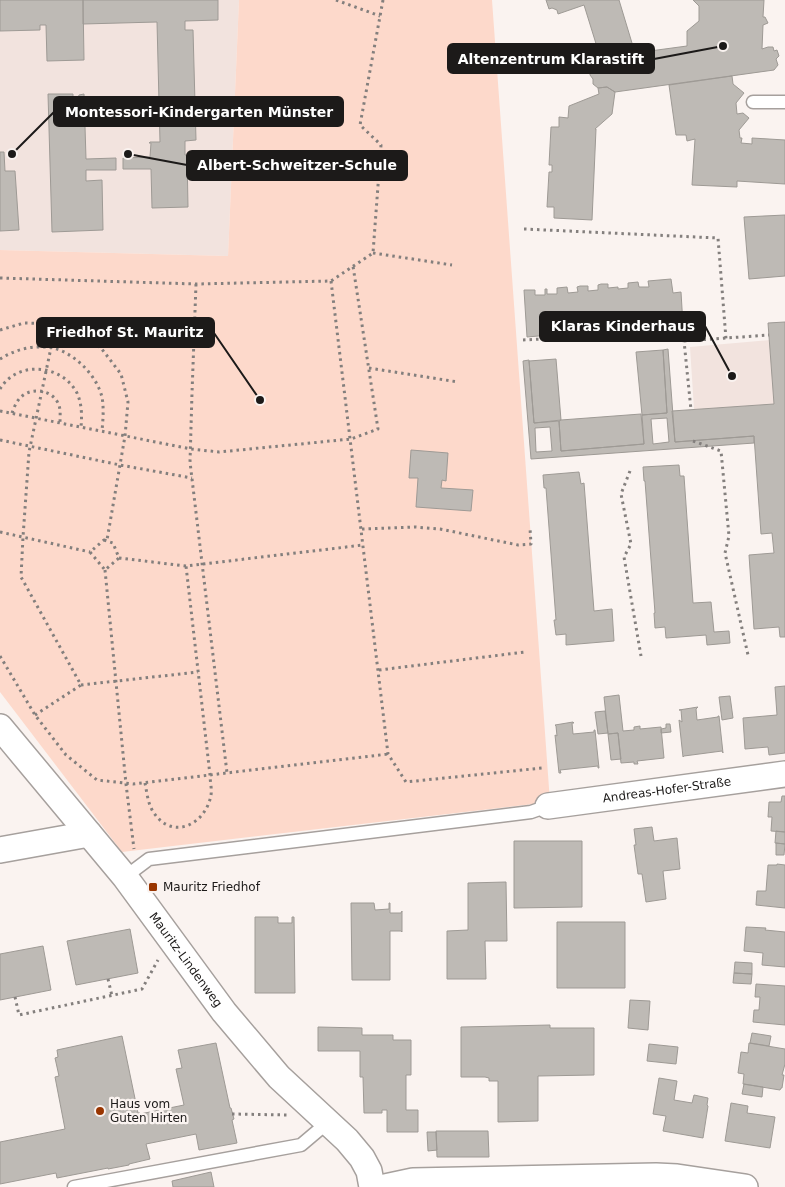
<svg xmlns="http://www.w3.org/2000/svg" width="785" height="1187" viewBox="0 0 785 1187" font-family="'DejaVu Sans',sans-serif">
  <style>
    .built { fill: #f2e3de }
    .green { fill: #fdd9cb }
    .building { fill: #bebab5; stroke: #9e9a95; fill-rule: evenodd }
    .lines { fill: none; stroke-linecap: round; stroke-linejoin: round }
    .lane-casing { stroke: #a6a09d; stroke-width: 15 }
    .street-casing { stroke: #a6a09d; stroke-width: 28 }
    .path { stroke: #837f7d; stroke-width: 3; stroke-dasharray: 2.5 4; stroke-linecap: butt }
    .lane { stroke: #fff; stroke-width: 12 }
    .street { stroke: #fff; stroke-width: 25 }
    .poi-dot { fill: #993500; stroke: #faf3f0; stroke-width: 2 }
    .labels { text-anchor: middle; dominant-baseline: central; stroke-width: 4.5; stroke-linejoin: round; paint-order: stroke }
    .street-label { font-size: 12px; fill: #1c1a19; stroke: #faf3f0 }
    .poi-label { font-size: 12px; fill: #1c1a19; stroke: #faf3f0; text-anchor: start }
    .leader { fill: none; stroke: #1c1a19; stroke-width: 2 }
    .callout-dot { fill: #1c1a19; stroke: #faf3f0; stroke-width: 2 }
    .callout { fill: #1c1a19; stroke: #1c1a19; stroke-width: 2 }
    .callout-label { font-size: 14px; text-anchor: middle; font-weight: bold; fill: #fff }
  </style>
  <rect width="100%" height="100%" fill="#faf3f0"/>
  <path class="built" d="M0,0h239l-11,256 -228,-6z
    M770,340l6,94 -80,6 -6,-93z"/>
  <path class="green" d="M239,0h253l58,802 -428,50 -122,-160v-442l228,6z"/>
  <path class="building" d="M0,0h83l1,60 -37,1 -1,-36h-6v5l-40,1z
    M83,0h135v20l-33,1v9h8l3,110 -11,1v14h2l1,52 -36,1 -1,-39h-28v-11l27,-1 1,-14h-2l1,-1h10l-3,-120 -74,2z
    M546,0h73l16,53 52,-7v-15l12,-10v-15l-6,-6h71l-1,17h2l3,6 -5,2 -1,24 6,-2h5l1,4 3,-1 2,6 -3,3 2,6 -4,5 -159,22 -8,-5 -9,1 -5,-4v-5l-3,-4v-5h3v-4l9,-3 -18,-58 -26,9 -1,-4 -5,-2 -3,1z
    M732,76l1,8 11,9 -8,10 1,11 6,-1 6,5 -10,12 1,8h2l-1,5 11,1v-6l33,2v44l-48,-3v6l-45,-2 3,-46 -8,2 -1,-6h-10l-7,-50z
    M607,87l8,5 -3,22 -17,15h1l-4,91 -38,-2v-11h-7l2,-35h3v-7h-3l2,-38h8v-10l9,1 1,-12 30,-12 -1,-6z
    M48,94h25v4h5l1,-3 5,-1 2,65 30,-1v12h-30v11l16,-1 1,50 -51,2z
    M0,152h4l1,19h10l4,59 -19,1z
    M785,215v61l-36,3 -5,-62z
    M671,279l2,14 8,-1 2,33 -23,2 -1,-13h-11v3l-9,1v-3l-11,1v2l-19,2v-3l-11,1v3h-10v-2l-11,1v2l-9,1 -1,-2 -10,1v2h-8l1,11 -23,2 -3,-47h11v5h10v-6h2v5h10v-6l10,-1 1,6 10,-1 -1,-5 3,-1h8v5l10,-1v-5l3,-1h7v4l10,-1v2l10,-1v-5l10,-1 1,5h10l-1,-6z
    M785,322v315h-5l-1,-10 -25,2 -5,-74 25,-2 -2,-20 -11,1 -7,-98 -79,6 -3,-31 102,-7 -6,-81z
    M668,349l7,93 79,-6v7l-223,16 -8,-98 6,-1 5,63 25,-2 2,30 83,-7 -2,-29 25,-2 -4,-63zM667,418l2,24 -16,2 -2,-25zM550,427l2,24 -16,1 -1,-24z
    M663,350l4,63 -25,2 -6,-63z
    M556,359l5,61 -27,3 -5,-62z
    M641,414l3,30 -83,7 -2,-30 2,-1z
    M411,450l37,3 -2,28 -4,-1 -1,8 32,2 -2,21 -55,-4 2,-29h-9z
    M679,465l1,11h4l9,127 18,-1 3,30 15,-1 1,12 -23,2 -1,-10 -40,3 -1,-11 -10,1 -1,-15h1l-10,-132h-1l-1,-14z
    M579,472l2,12 3,-1 10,128 18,-2 2,32 -48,4v-11l-10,1 -2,-15h2l-10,-132h-2l-1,-13z
    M785,686v67l-16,2 -1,-8 -23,2 -2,-31 34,-3 -2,-28z
    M619,695l4,36 11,-1v-3l6,-1v3l21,-2 3,31 -27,3 1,3h-4v-2l-13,1 -3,-30 -10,1 -4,-37z
    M730,696l3,22 -11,2 -3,-23z
    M698,707l-2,2 1,11 21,-3v-1h1l4,37 -1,-2 -38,5 -1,1 -4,-37 3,2 -1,-12h-2z
    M605,711l3,22 -10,1 -3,-22z
    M573,722l1,1h-2l1,11 21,-2v-2h1l4,38h-1v-2l-38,4 1,3h-2l-4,-38 2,1 -1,-10 -1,-1z
    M666,724h4l1,8 -10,1v-4l5,-1z
    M618,733l3,26 -10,1 -3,-26z
    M782,796h3v36l-14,-1 1,-14h-4l1,-15h12z
    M652,827l2,14 23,-3 3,31 -17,2 3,28 -20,3 -4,-28h-4l-4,-29h2l-2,-16z
    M776,831l9,1v12l-10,-1z
    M514,841h68v66l-68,1z
    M776,843l9,1 -1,11h-8z
    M777,864l8,1v43l-29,-3 1,-14h9l2,-26h9z
    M506,882l1,59h-22l1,38h-39v-48l21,-1v-47z
    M351,903h23l1,7 14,-1v-6h1v10h11l1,-2v21l-1,-1h-11v49h-38z
    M255,917h23v6h14v-6h2l1,76h-40z
    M557,922h68v66h-68z
    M746,927l20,1 -1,2 20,2v35l-23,-2 1,-12 -19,-2z
    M130,929l8,44 -62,12 -9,-44z
    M43,946l8,44 -51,10v-46z
    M735,962l17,1v11l-18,-1z
    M734,973l18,1 -1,10 -18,-1z
    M756,984l29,2v39l-32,-3 1,-12h5l1,-13h-5z
    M630,1000l20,1 -2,29 -20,-2z
    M550,1025v3h44v47l-56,1v45l-40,1v-41h-9v-3l-4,-1h-24v-50z
    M318,1027l44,1v7h31v5h18v35h-5v35h12v22h-31v-22h-5v3h-18l-1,-36h-3v-26h-42z
    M752,1033l19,3 -2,10 -19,-3z
    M122,1036l16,77h2v1l44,-9 -8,-36 6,-1 -4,-18 38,-7 14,65h1l3,11 -2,1 5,23 -38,7 -3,-16 -50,10 4,15 -21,5v1l-21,4v-1l-51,10 -1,-5 -56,11v-42l65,-13 -10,-52 4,-1 -4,-18 3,-1 -1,-7z
    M749,1043l36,6v15l-3,11h2l-2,13h-1l-1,2 -37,-6 1,-10 -6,-1 3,-21 7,1z
    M649,1044l29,3 -2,17 -29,-3z
    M659,1078l18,3 -3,19 18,3 2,-8 14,3 -1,7 1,1 -5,32 -40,-7 3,-15 -13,-2z
    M744,1084l19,3 -1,10 -20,-3z
    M731,1103l17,3 -1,7 28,4 -5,31 -45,-7z
    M436,1131h52l1,26h-52z
    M427,1132h9l1,18 -9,1z
    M211,1172l3,15h-41l-1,-6z"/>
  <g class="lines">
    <g class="lane-casing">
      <path id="lane" d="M753,102h32
        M125,877l24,-18 382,-47 17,-6
        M74,1187l227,-42 26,-22"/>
    </g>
    <g class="street-casing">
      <g id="street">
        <path id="s1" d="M0,727l125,150 99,135 55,65 68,63 15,18 7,13 3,16"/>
        <path id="s2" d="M548,806l237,-32"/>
        <path d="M0,850l89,-16"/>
        <path d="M385,1187l28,-6 243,-5 21,1 68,10"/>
      </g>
    </g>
    <path class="path" d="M336,0l44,16
      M524,229l194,9 8,101
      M373,253l79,12
      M0,278l196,6 135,-3 42,-28 8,-108 -21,-20 23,-125
      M331,281l57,473 18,28 136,-14
      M196,284l-4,109 -2,69 37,311
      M0,330l24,-7 32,1 20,7 25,17 20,26 7,28 -3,34 -18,104
      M523,340l160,-9 8,79
      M684,341l85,-6
      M0,359c13,-8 28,-13 44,-12 25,0 52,26 58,50 2,11 1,23 0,34
      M369,368l89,14
      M0,389c17,-29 62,-25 77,4 5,11 5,23 4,34
      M0,411l191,38 28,3 132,-13 27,-10 -25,-163
      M12,413c2,-5 4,-11 8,-15 10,-11 31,-9 38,5 3,6 2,13 2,20
      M0,440l120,25 72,13
      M693,441l28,10 8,85 -4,17 23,102
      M630,471l-9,23 10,50 -7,13 17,99
      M362,529l53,-2 25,2 78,16 13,-1 -1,-16
      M0,532l90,20
      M104,540l9,3 6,15 -14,12 -15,-18z
      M119,558l67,8 177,-21
      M105,570l21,214 8,65
      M0,656l35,59 31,40 31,25 36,4 255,-30
      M379,670l146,-18
      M81,685l117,-13
      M35,715l46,-30 -60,-108 2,-40 6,-85 27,-128
      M145,783c2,10 3,22 9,30 19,28 52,11 57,-18 1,-6 -1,-14 -1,-20l-24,-209
      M108,979l4,17
      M15,997l4,18 123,-26 16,-29
      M232,1114l55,1"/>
    <use href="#lane" class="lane"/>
    <use href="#street" class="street"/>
  </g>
  <g class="poi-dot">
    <rect x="148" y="882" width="10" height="10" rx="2.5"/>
    <circle cx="100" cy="1111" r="5"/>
  </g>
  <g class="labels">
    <g class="street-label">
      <text stroke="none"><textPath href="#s2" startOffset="120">Andreas-Hofer-Straße</textPath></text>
      <text stroke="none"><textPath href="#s1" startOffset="298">Mauritz-Lindenweg</textPath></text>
    </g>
    <g class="poi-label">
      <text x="163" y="887">Mauritz Friedhof</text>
      <text x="110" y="1104">Haus vom<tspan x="110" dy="14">Guten Hirten</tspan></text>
    </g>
  </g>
  <path class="leader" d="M723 46L654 59M12 154L54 112M128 154L187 165M732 376L705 326M260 400L214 333"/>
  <g class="callout-dot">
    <circle cx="723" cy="46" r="5"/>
    <circle cx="12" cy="154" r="5"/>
    <circle cx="128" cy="154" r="5"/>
    <circle cx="732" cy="376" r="5"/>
    <circle cx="260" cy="400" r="5"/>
  </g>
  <g class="callout">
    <rect x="448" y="44" width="206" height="29" rx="5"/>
    <rect x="54" y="97" width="289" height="29" rx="5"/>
    <rect x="187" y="151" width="220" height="29" rx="5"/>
    <rect x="540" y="312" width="165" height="29" rx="5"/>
    <rect x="37" y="318" width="177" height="29" rx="5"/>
  </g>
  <g class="callout-label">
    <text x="551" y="64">Altenzentrum Klarastift</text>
    <text x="199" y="117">Montessori-Kindergarten Münster</text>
    <text x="297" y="170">Albert-Schweitzer-Schule</text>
    <text x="623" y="331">Klaras Kinderhaus</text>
    <text x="125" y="337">Friedhof St. Mauritz</text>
  </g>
</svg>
